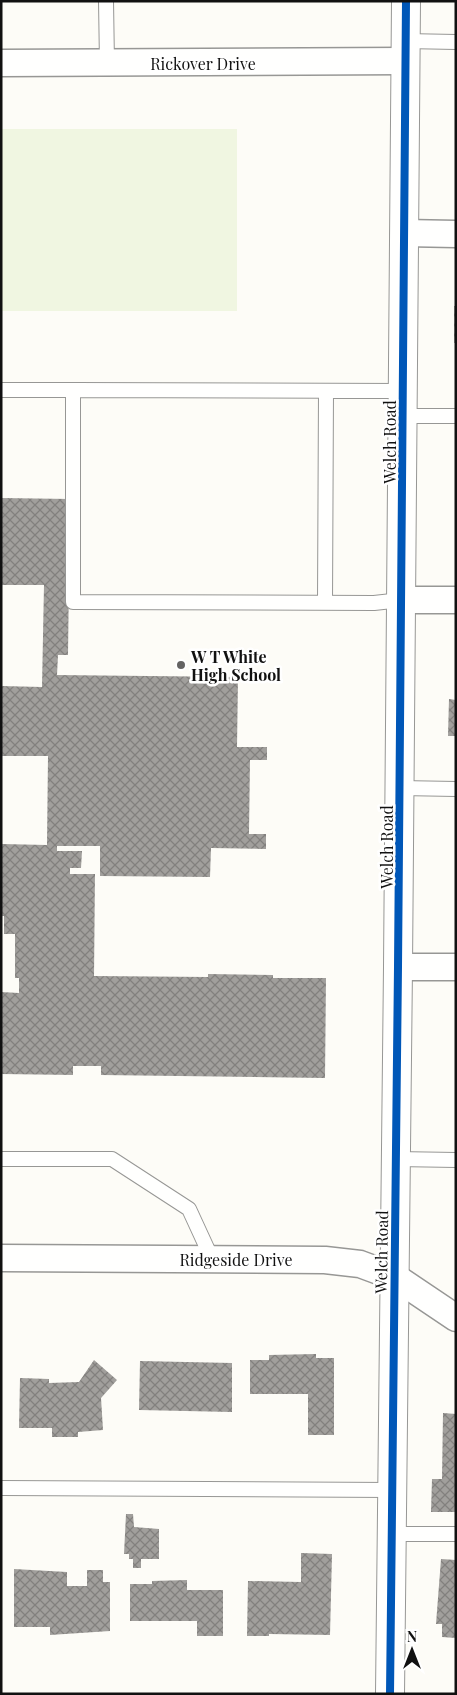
<svg xmlns="http://www.w3.org/2000/svg" width="457" height="1695" viewBox="0 0 457 1695" font-family="'Playfair Display',serif">
  <style>
    .pitch { fill: #f0f6e1 }
    .building { fill: url(#building-cross-hatch) }
    .lines { fill: none; stroke-linecap: round; stroke-linejoin: round }
    .service-casing { stroke: #979795; stroke-width: 16 }
    .minor-casing { stroke: #979795; stroke-width: 29 }
    .tertiary-casing { stroke: #979795; stroke-width: 30 }
    .service { stroke: #fffffe; stroke-width: 14 }
    .minor { stroke: #fffffe; stroke-width: 26 }
    .tertiary { stroke: #fffffe; stroke-width: 28 }
    .cycleway-casing { stroke: #fff; stroke-width: 11 }
    .cycleway { stroke: #0057b8; stroke-width: 8 }
    .poi-dot { fill: #646362; stroke: #fff; stroke-width: 2 }
    .labels { text-anchor: middle; dominant-baseline: central; stroke-width: 5; stroke-linejoin: round; paint-order: stroke }
    .street-label { font-size: 16px; fill: #111; stroke: #fff }
    .poi-label { font-size: 16px; font-weight: bold; fill: #111; stroke: #fff; text-anchor: start }
  </style>
  <defs>
    <pattern id="building-cross-hatch" width="8" height="8" patternUnits="userSpaceOnUse" patternTransform="scale(1.25)"><rect width="8" height="8" fill="#a19f9c"/><path d="M0 0l8 8M0 8l8-8" fill="none" stroke="#82807e"/></pattern>
  </defs>
  <rect width="100%" height="100%" fill="#fdfcf7"/>
  <path class="pitch" d="M1,129h236v182h-236z"/>
  <path class="building" d="M454,306h2v37h-2z
    M1,498l69,1 -2,156h-10l-1,20 181,2 -1,70h30v13h-17l-1,74h17v15l-55,-1 -1,29 -110,-1v-30h-43v5h25l-1,17h-11v6h25l-1,102 114,1v-3l65,1v3h53l-1,100 -224,-3v-9h-28v9l-72,-1v-82l18,1v-15h-4v-44h-11v-18h-3v-72l46,1 1,-89h-47v-70l41,1 2,-102h-43z
    M449,699l7,1v36h-8z
    M316,1354v4h18v77h-26v-41h-58v-34h19v-5z
    M94,1360l23,20 -16,18 2,32 -25,2v5h-26v-9h-33l1,-50 29,1v4l30,-1z
    M140,1361l92,2v49l-93,-2z
    M443,1413l13,1v98h-25l1,-33h10z
    M126,1514h7l1,13 25,2v30h-18v9h-8v-9h-4v-5h-5z
    M301,1553l31,1 -2,81 -61,-1v2h-22l1,-55 53,1z
    M441,1559l15,1v78l-14,-1v-13h-6z
    M14,1569l53,3v14h20v-16h16v12h7v49l-60,4v-8h-36z
    M187,1580v10h36v46h-26v-15h-67v-37h22v-3z"/>
  <g class="lines">
    <g class="service-casing">
      <path id="service" d="M106,1l1,62
        M405,41l51,1
        M1,390h72
        M403,416h53
        M401,600l-27,3 -301,-1v-212l330,1
        M325,603l1,-212
        M400,788l56,1
        M1,1159h111l77,50 23,50
        M396,1159l60,1
        M1,1488l391,2
        M392,1534h64"/>
    </g>
    <g class="minor-casing">
      <path id="minor" d="M1,63l404,-2
        M404,233l52,1
        M401,600h55
        M398,967h58
        M1,1258l324,2 35,4 35,13 61,41"/>
    </g>
    <g class="tertiary-casing">
      <path id="tertiary" d="M390,1694l8,-727 8,-966"/>
    </g>
    <use href="#service" class="service"/>
    <use href="#minor" class="minor"/>
    <use href="#tertiary" class="tertiary"/>
    <g class="cycleway-casing">
      <path id="cycleway" d="M390,1694l8,-727 8,-966"/>
    </g>
    <use href="#cycleway" class="cycleway"/>
  </g>
  <circle class="poi-dot" cx="181" cy="665" r="5"/>
  <g class="labels">
    <g class="street-label">
      <text x="203" y="63">Rickover Drive</text>
      <text transform="translate(389 442) rotate(-90)">Welch Road</text>
      <text transform="translate(386 847) rotate(-90)">Welch Road</text>
      <text transform="translate(381 1252) rotate(-89)">Welch Road</text>
      <text x="236" y="1259">Ridgeside Drive</text>
    </g>
    <g class="poi-label">
      <text x="191" y="656">W T White<tspan x="191" dy="18">High School</tspan></text>
    </g>
  </g>
  <rect width="457" height="1695" fill="none" stroke="#111111" stroke-width="5"/>
  <g transform="translate(412 1650)" stroke="#ffffff" stroke-width="4" paint-order="stroke">
  <path d="M0-4L9 19L0 12L-9 19Z" fill="#111111"/>
  <text y="-8" font-size="14" font-weight="bold" text-anchor="middle" fill="#111111">N</text>
  </g>
</svg>
